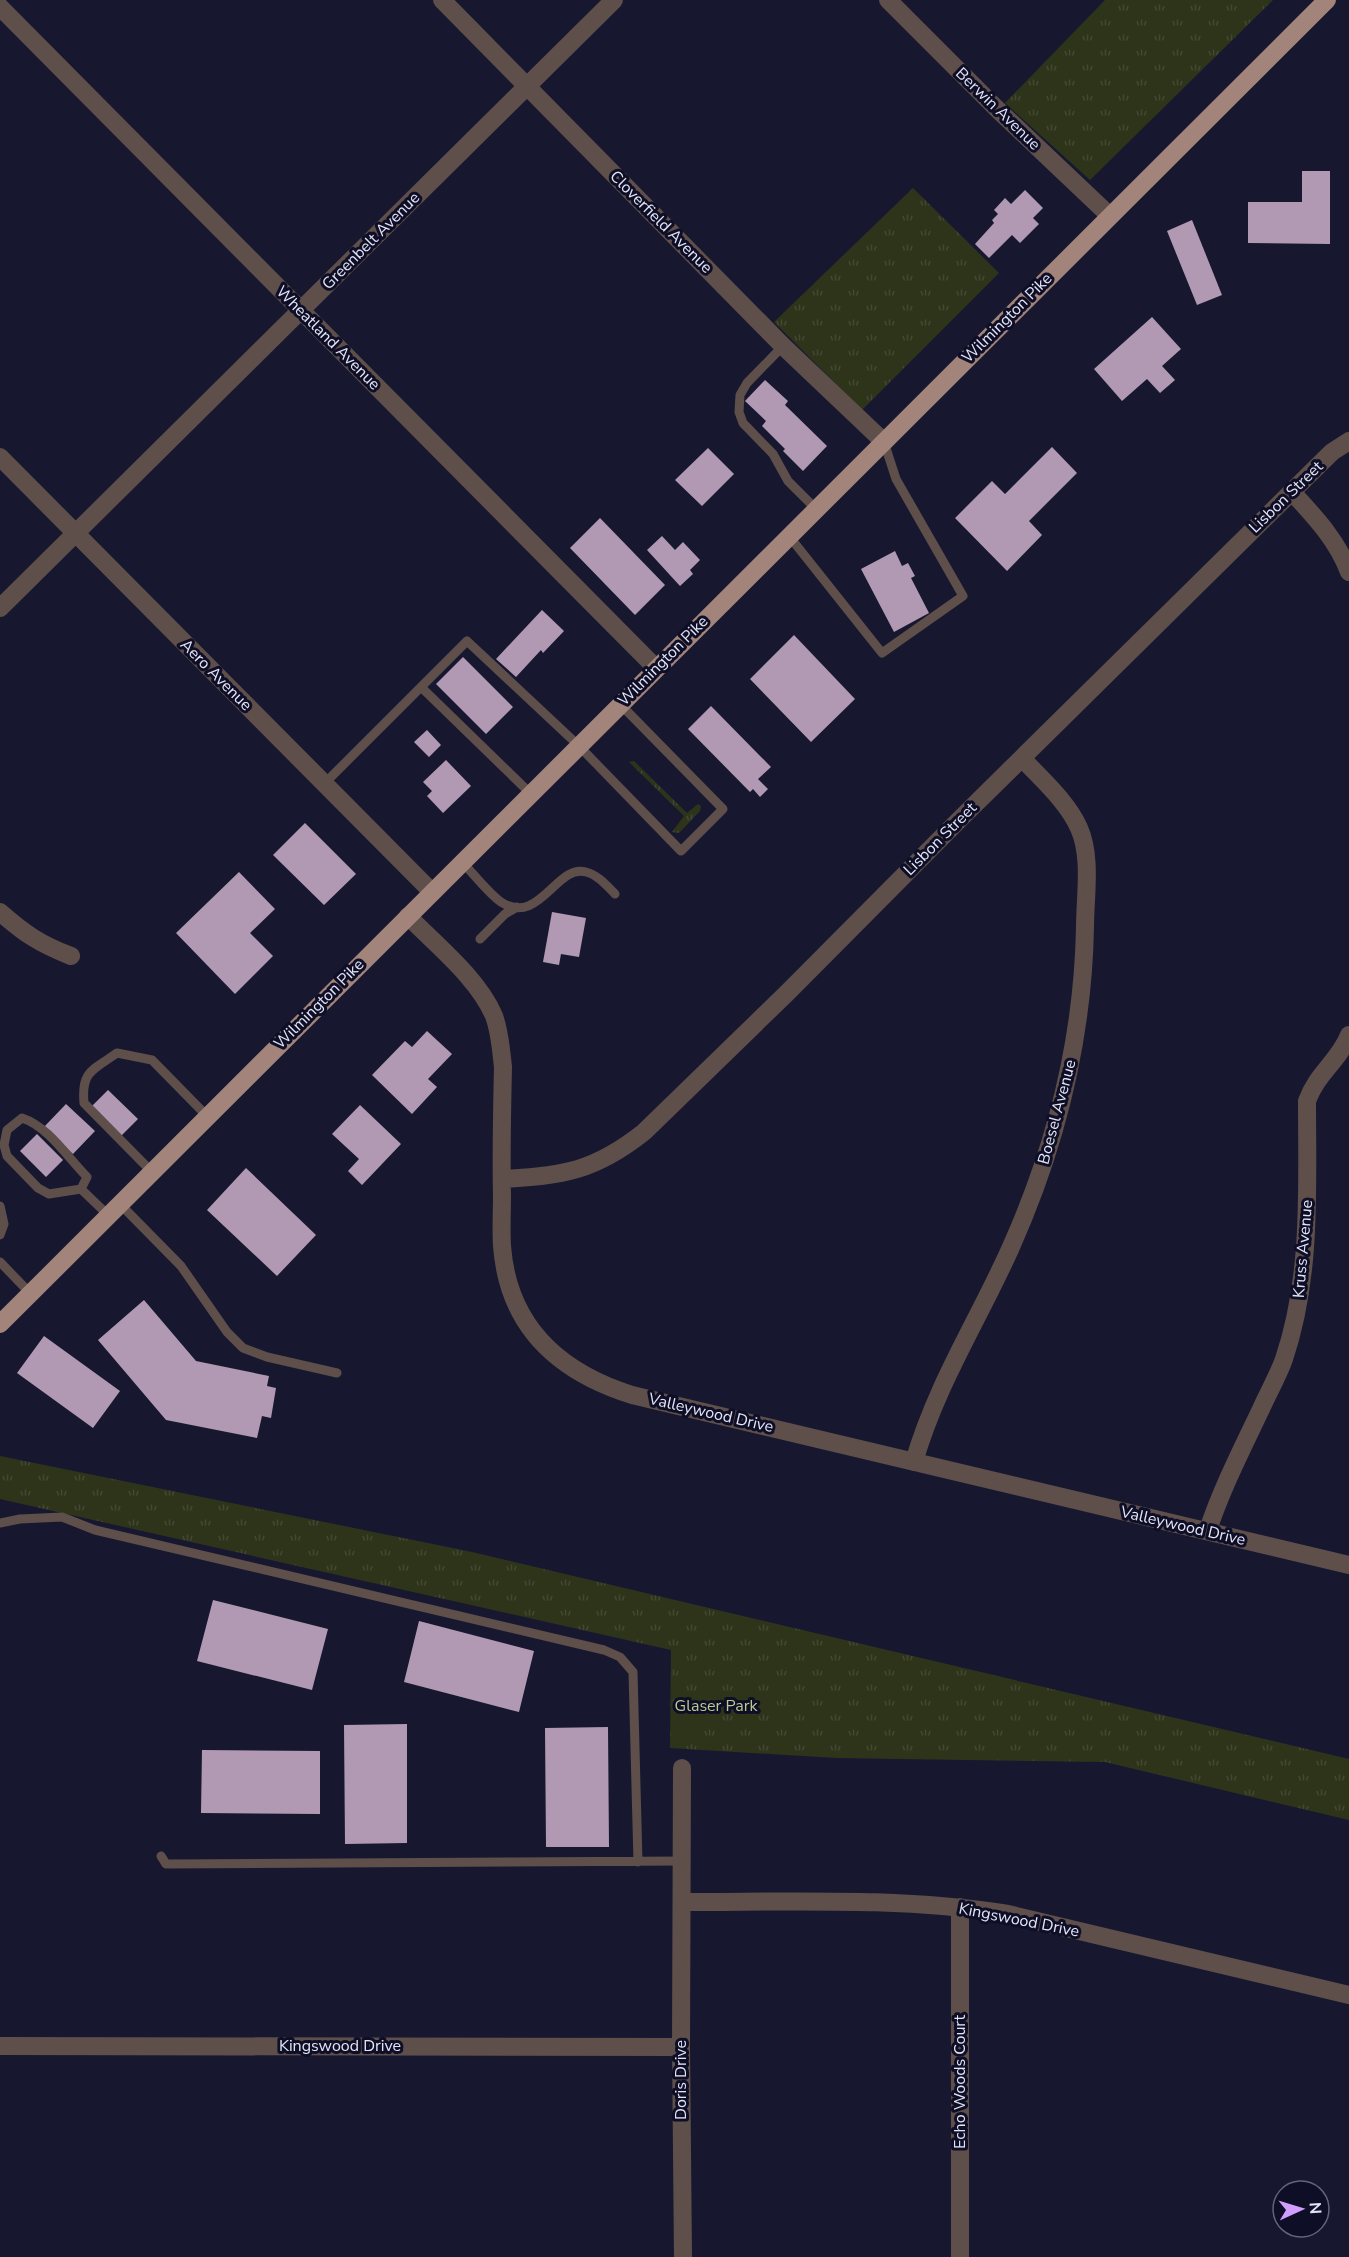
<svg xmlns="http://www.w3.org/2000/svg" width="1349" height="2257" viewBox="0 0 1349 2257" font-family="'Nunito Sans',sans-serif">
  <style>
    .grass { fill: url(#grass-tufts) }
    .pitch { fill: #2e341a }
    .building { fill: #b299b3 }
    .lines { fill: none; stroke-linecap: round; stroke-linejoin: round }
    .lane { stroke: #5e4f4a; stroke-width: 9 }
    .street { stroke: #5e4f4a; stroke-width: 18 }
    .primary { stroke: #a2847a; stroke-width: 18 }
    .labels { text-anchor: middle; dominant-baseline: central; stroke-width: 6; stroke-linejoin: round; paint-order: stroke }
    .street-label { font-size: 16px; fill: #e3e5f7; stroke: #0e0e26 }
    .park-label { font-size: 16px; fill: #bbca8f; stroke: #0e0e26 }
  </style>
  <defs>
    <pattern id="grass-tufts" width="24" height="20" patternUnits="userSpaceOnUse" patternTransform="scale(1.5)"><rect width="24" height="20" fill="#2e341a"/><path d="M3 7l-1-3M5 7V3M7 7l1-3M15 17l-1-3M17 17v-4M19 17l1-3" fill="none" stroke="#424831"/></pattern>
  </defs>
  <rect width="100%" height="100%" fill="#171830"/>
  <path class="grass" d="M1105,0h168l-183,180 -85,-77z
    M913,188l86,85 -137,137 -88,-88z
    M634,761l53,52 11,-9 3,2 -1,5 -21,22 -7,-1 12,-16 -55,-54z
    M0,1456l472,96 877,207v61l-244,-58 -268,-4 -167,-10 1,-98 -671,-151z"/>
  <path class="pitch" d="M672,1711l31,1 -1,32 -31,-1z"/>
  <path class="building" d="M1302,171h28v73l-82,-1v-41h54z
    M1025,190l18,18 -10,10 6,6 -19,19 -8,-8 -23,23 -14,-14 19,-21 -2,-3 6,-6 -4,-4 11,-12 6,6z
    M1192,220l30,75 -25,10 -30,-74z
    M1152,317l29,32 -19,17 13,14 -15,13 -13,-14 -25,22 -28,-32z
    M765,380l23,21 -3,4 42,41 -24,25 -20,-20 2,-2 -23,-23 4,-5 -21,-20z
    M1052,447l25,26 -48,48 13,14 -35,36 -52,-53 37,-37 13,13z
    M708,448l26,26 -32,32 -27,-26z
    M600,518l65,67 -30,30 -65,-67z
    M662,536l13,14 8,-8 17,18 -10,10 3,4 -13,12 -33,-36z
    M895,551l7,15 6,-3 7,13 -4,2 18,35 -35,19 -33,-63z
    M542,610l22,21 -21,22 -2,-3 -25,27 -20,-18z
    M794,635l61,64 -44,43 -61,-63z
    M463,657l50,50 -27,27 -50,-50z
    M711,706l60,61 -13,12 10,10 -8,8 -7,-8 -3,3 -62,-63z
    M427,730l14,15 -12,12 -15,-15z
    M446,760l25,26 -28,27 -16,-17 5,-5 -9,-9z
    M305,823l51,51 -32,31 -51,-50z
    M239,872l36,37 -25,24 23,23 -38,38 -59,-61z
    M552,912l34,6 -7,39 -18,-3 -2,11 -16,-3z
    M427,1031l25,23 -24,25 9,8 -25,27 -40,-39 33,-34 7,6z
    M108,1090l30,29 -18,18 -29,-30z
    M66,1104l29,27 -22,23 -29,-27z
    M360,1105l41,39 -39,41 -14,-14 11,-12 -27,-25z
    M37,1134l26,26 -17,17 -26,-26z
    M246,1168l70,67 -39,41 -70,-66z
    M144,1300l52,61 73,15 -2,10 9,2 -5,30 -9,-2 -5,22 -91,-18 -68,-80z
    M44,1336l76,55 -27,37 -76,-55z
    M213,1600l115,29 -16,61 -115,-29z
    M419,1621l115,30 -15,61 -115,-30z
    M407,1724v119l-62,1 -1,-119z
    M608,1727l1,120h-63l-1,-119z
    M202,1750l118,1v63l-119,-1z"/>
  <g class="lines">
    <path class="lane" d="M783,346l-36,37 -7,12 -1,17 4,11 30,31 15,27 28,28
      M789,536l93,117 81,-57 -67,-117 -12,-37
      M421,687l109,106
      M324,784l143,-143 111,104 103,106 42,-42 -103,-105
      M462,862c10,10 27,32 39,40 38,25 56,-39 85,-30 12,3 21,14 29,22
      M480,939l25,-25 12,-7
      M151,1171l-67,-68c-3,-32 9,-33 33,-50l35,7 55,56
      M81,1189l6,-12c-20,-20 -38,-50 -65,-59l-15,12 -3,15 3,11 31,32 11,6 32,-5 27,26
      M119,1203l62,63 46,66 16,16 24,9 70,16
      M0,1206l4,18 -4,11
      M0,1262l30,31
      M0,1523l20,-4 42,-2 33,13 509,120 16,7 13,15 5,190
      M161,1856l5,8 516,-3"/>
    <path class="street" d="M442,0l341,346 101,96
      M888,0l108,108 114,108
      M0,7l656,661
      M0,457l432,435
      M1292,492c23,25 45,48 57,80
      M0,608l614,-608
      M0,912c25,22 40,32 71,44
      M408,916c28,29 70,62 86,100 6,16 7,34 9,51 -1,43 -2,86 -1,128 0,17 -1,34 0,51 6,81 57,126 130,149l717,170
      M502,1179c61,-3 93,-8 142,-47l144,-140 172,-173 372,-367 17,-11
      M914,1462c22,-77 65,-143 97,-215 45,-101 72,-209 74,-320 0,-31 7,-70 -6,-99 -12,-27 -37,-48 -57,-70
      M1208,1530c14,-42 34,-81 53,-121 7,-16 17,-33 23,-50 28,-83 23,-171 23,-258 10,-28 32,-40 42,-66
      M682,1768l-1,279 2,210
      M683,1902c108,0 218,-5 325,12l341,81
      M960,1907v350
      M0,2046l681,1"/>
    <path class="primary" d="M0,1324l1327,-1324"/>
  </g>
  <g class="labels">
    <g class="street-label">
      <text transform="translate(998 109) rotate(44)">Berwin Avenue</text>
      <text transform="translate(661 222) rotate(45)">Cloverfield Avenue</text>
      <text transform="translate(371 241) rotate(-45)">Greenbelt Avenue</text>
      <text transform="translate(1007 318) rotate(-45)">Wilmington Pike</text>
      <text transform="translate(328 338) rotate(45)">Wheatland Avenue</text>
      <text transform="translate(1286 497) rotate(-44)">Lisbon Street</text>
      <text transform="translate(663 661) rotate(-45)">Wilmington Pike</text>
      <text transform="translate(216 675) rotate(45)">Aero Avenue</text>
      <text transform="translate(940 839) rotate(-45)">Lisbon Street</text>
      <text transform="translate(319 1004) rotate(-45)">Wilmington Pike</text>
      <text transform="translate(1057 1112) rotate(-75)">Boesel Avenue</text>
      <text transform="translate(1303 1249) rotate(-85)">Kruss Avenue</text>
      <text transform="translate(711 1413) rotate(13)">Valleywood Drive</text>
      <text transform="translate(1183 1526) rotate(13)">Valleywood Drive</text>
      <text transform="translate(1019 1920) rotate(11)">Kingswood Drive</text>
      <text x="340" y="2046">Kingswood Drive</text>
      <text transform="translate(681 2080) rotate(-90)">Doris Drive</text>
      <text transform="translate(960 2082) rotate(-90)">Echo Woods Court</text>
    </g>
    <g class="park-label">
      <text x="716" y="1706">Glaser Park</text>
    </g>
  </g>
  <g transform="translate(1301 2209) rotate(86)"><circle r="28" fill="#0e0e26" stroke="#63647a" stroke-width="1.5"/>
  <path d="M0-4.5L10 22L0 15L-10 22Z" fill="#d19dfe"/>
  <text y="-9" font-size="16" font-weight="bold" text-anchor="middle" fill="#e3e5f7">N</text>
  </g>
</svg>
